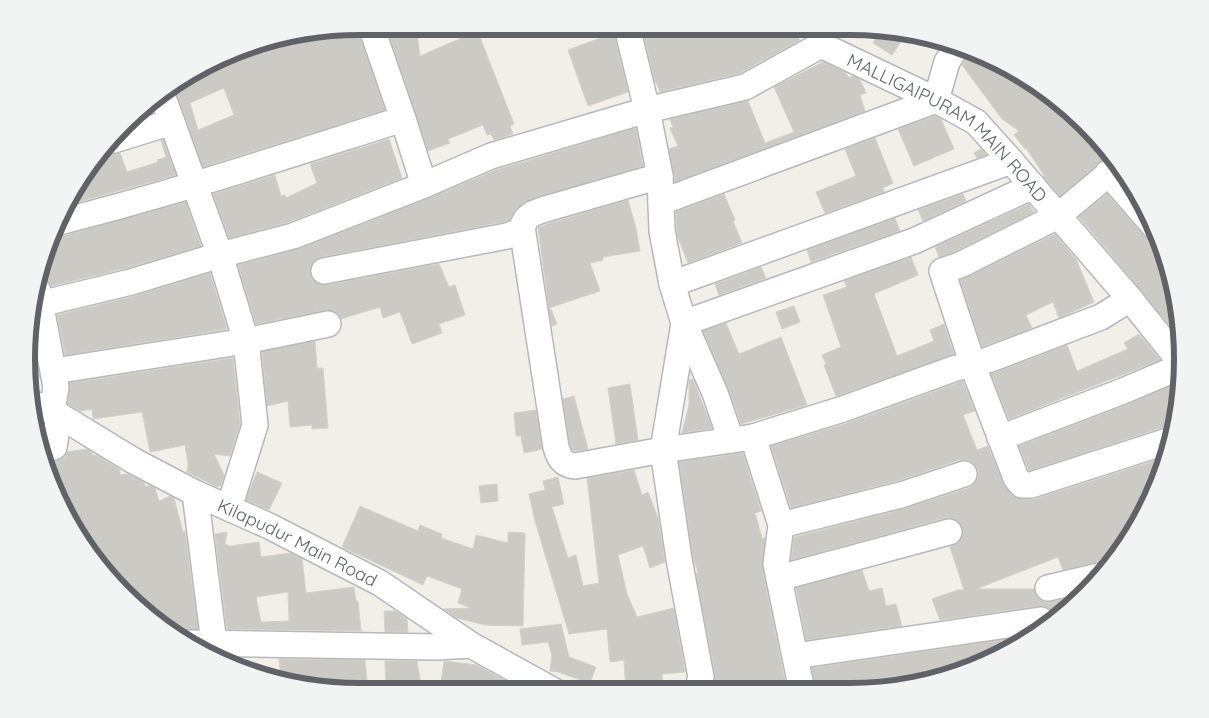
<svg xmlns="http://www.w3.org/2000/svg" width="1209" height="718" viewBox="0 0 1209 718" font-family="Quicksand,sans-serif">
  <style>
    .building { fill: #cccac5; stroke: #d6d1c6; fill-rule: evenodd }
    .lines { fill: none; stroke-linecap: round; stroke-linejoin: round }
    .minor-casing { stroke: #b5b8bc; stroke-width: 28 }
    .minor { stroke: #fff; stroke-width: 25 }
    .labels { text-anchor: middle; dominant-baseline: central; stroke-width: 5; stroke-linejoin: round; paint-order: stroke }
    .street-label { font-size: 18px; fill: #5f6368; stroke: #fff }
    .rim { fill: none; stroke: #5f6368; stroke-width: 6 }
  </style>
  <rect width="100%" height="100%" fill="#f1efe8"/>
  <path class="building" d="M386,26h30l4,30 44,-19 -3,-11h17l3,14 33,84 -4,2 3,8 -19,6 -3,-6 -4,1 -4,-10 -35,14 2,4 -22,8z
    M646,27h143l11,13 -60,33 -80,19 -4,-10h-1l-12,-49 4,-1z
    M345,28l2,6 11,-3 27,79 -182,57 -29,-81 78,-42zM224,88l10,27 -36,15 -8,-27z
    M882,29l24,5 -14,21 -19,-12z
    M614,33l14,59 -40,14 -20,-56z
    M970,52h3l62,30 50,42 25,30 -50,42 -16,-19v-2l-18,-27 -1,1 -11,-14 5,-4 -17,-12 -40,-54z
    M823,62l23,11 3,5 4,-2 7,4 6,13 -6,2 5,16 -190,71 -6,-33 9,-3 -8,-18 3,-1 -3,-8 78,-18 17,42 29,-11 -20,-45z
    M152,110l1,3 -19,6 7,-7z
    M935,116l6,3 13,30 -40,17 -16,-37z
    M636,128l7,38 -116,35 -10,7 -8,12 -6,2 -182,35 -6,3 -4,6 -1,7 3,7 6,4 7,1 113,-21 10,23 6,-2 10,30 -26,9 3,9 -30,11 -12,-32 -17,6 -3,-11 -39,12 -3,-5 -5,-3 -7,-1 -70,14 -18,-59 60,-16 131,-51 67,-28z
    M875,138l18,45 -10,5 1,4 -59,21 -9,-21 40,-16 -11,-27z
    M389,139l13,39 -113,44 -60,16 -16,-44 62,-19 6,21 4,-1 1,3 31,-15 -7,-19z
    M161,140h2l13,35 -109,30 15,-30 17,-8 -3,-7 8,-9 7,3 9,-1 7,19 31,-10 -1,-2 9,-3z
    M981,149l5,6 -9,3 -3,-5z
    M724,194l11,26 -2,1 9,22 -54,20 -11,-28 -1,-23z
    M963,194l3,7 -43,20 -5,-11z
    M1107,194l37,42 7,5h8l2,3 12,38 -5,4 9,11 4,43 -40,-50 -62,-73z
    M628,200l8,28 4,23 -37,6v3l-13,3 10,28 -51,17 -11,-80 9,-4z
    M186,202l15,44 -74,22 -76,18 -2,-5 -9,-4 4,-25 9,-18 10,2z
    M1029,204l5,8 -80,40 -15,5 -4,-10z
    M895,218l5,13 -89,31 -4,-12z
    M1055,234l21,25 18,43 -35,16 -6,-16 -27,13 6,13 -50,19 -22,-67z
    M911,257l7,18 -44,19 23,62 37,-15 -4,-11 14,-6 10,30 -118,42 -12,-31 2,-1 -4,-9 19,-8 -18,-52 24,-8 -3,-6z
    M761,267l5,11 -47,17 -4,-11z
    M210,273l17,56 -162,26 -8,-40 78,-19z
    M794,306l6,16 -18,7 -6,-17z
    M549,309h2l6,15 -5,2z
    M726,323l13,31 42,-17 26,68 -66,19 -13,-37 -25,-56z
    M31,331l9,46 -10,4 -4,-22z
    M1139,334l21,26 -151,59 -18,-45 76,-29 10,26 51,-22 -4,-6z
    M315,341l2,27h6l5,60 -16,1v-4l-22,2 -2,-26 -21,5 -5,-54z
    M233,358l7,66 -10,32 -16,-2 10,21 -3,10 -4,2 -30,-15 1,-8 -3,-19 -35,7 -8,-40 -49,7 -1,-10 -12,2 -12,-7 2,-21z
    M693,379l19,49 -30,5 7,-28v-25z
    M963,381l12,30 -12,4 14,35 11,-4 15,37 8,11 5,4 19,1 131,-42 -9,30 -30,57 -19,21 -5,-3h-7l-33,8 -5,-13 -82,32h58l3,8 7,5h7l31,-7 -12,14 -15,10 -3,-8 -6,-4 -7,-1 -99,14 -8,-21 26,-9h6l-14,-43 9,-5 4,-7v-6l-4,-7 -7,-4h-7l-154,42 3,-23 110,-28 65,-21 6,-5 3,-6v-7l-5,-7 -7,-3h-7l-62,21 -106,27 -20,-62 77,-23z
    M1180,382l-4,45 -9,-1 -138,45 -10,-25 110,-42z
    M630,384l8,56 -22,4 -8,-56z
    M574,396l14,53 -13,2 -3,-1 -2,-6 -7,-45z
    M536,410l6,39 -18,4 -3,-17h-5l-2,-23z
    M87,449l5,3v3h5l23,15v5l7,-1 17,8 1,5 4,-2 6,3 4,13 11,-5 4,2 9,34 2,-1 13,98 -15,1 -6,7 -3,-1 -79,-75 -52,-98 14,-2 7,-3 3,-6z
    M743,453l18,58 -6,2 7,25h3l-3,29 25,124h-75l3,-17 -19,-100 2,-1 -5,-16 -14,-95z
    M634,470l8,25 6,-3 10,26 7,44 -15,6 -7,-22 -25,9 9,39 10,23 37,-9 11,64 -23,2 1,14 -20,1v2h-17l-2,-31 -14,2 -3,-33 -38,5 -34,-113 -6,-27 16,-4 -2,-9 15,-4 6,27 -12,3 16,51 8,-3 7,31 16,-3 -12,-105z
    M257,472l25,11 -13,27 -23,-10z
    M497,484l1,17 -17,2 -2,-17z
    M360,506l58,25 2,-6 22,9 -1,4 32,11 3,-14 32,8v-11l17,1 -2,93 -38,-1 -28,-7 -13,-9 27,-1 -13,-5 4,-14 -35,-13 -4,9 -81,-38z
    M227,532l-2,12 5,2 29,-4 2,15 30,-4 11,6 4,34 48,-6 2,14h2l3,30 -134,-2 -12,-95zM288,592l1,29 -28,1 -5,-25z
    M862,570l7,21 13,-3 4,18 10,-2 6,22 -96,14 -10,-52z
    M384,611h11l12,8 1,13h-23z
    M561,624l8,33 27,10 -6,16 -32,-11 -8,-1 2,-16 -4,-13 -26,3 -2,-16z
    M1030,636l-8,7 -15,3 1,5 -72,29 -64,11h-56l-4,-23z
    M279,659l86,1 3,31h-31l-56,-11z
    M385,661h32l5,30h-36z
    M444,661l33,4 47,26h-84z"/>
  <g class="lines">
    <g class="minor-casing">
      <g id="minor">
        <path d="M371,26l32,93"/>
        <path id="s1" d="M627,27l20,83 98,-23 76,-42 115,55 40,22 35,39 119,138 52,65"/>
        <path d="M161,92l59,163 26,86 9,84 -26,83"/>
        <path d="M114,140l58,-18"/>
        <path d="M1119,165l-61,51 -98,49 -18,6 34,103 40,104 6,7h9l140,-45"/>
        <path d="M1108,173l47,54"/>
        <path d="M661,202l275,-102 11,-38 11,-18"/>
        <path d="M59,222c116,-29 230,-67 344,-103l21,66"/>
        <path d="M522,227l34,220c3,11 7,18 19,19l88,-16 90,-13 90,-28 110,-40 35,-9 113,-43 29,-18"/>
        <path d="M324,271l183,-35 11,-4 4,-5 4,-8 6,-5 10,-4 118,-34"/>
        <path d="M672,284l339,-123"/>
        <path d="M38,291l18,96 -4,24"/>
        <path d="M40,304l91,-22 89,-27 73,-19 131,-51 67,-29 156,-46 13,66 2,55 10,53 12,39 31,70 16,47"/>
        <path d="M54,371l192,-30 82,-17"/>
        <path id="s2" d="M34,404l18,7 82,50 61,32 74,33 111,57 91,62 83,46"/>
        <path d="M753,437l28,88 -5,39 26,127"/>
        <path d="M1000,438l123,-47 59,-25"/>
        <path d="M41,449l13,-2 5,-32"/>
        <path d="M195,493l19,150"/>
        <path d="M781,525l120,-30 63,-21"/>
        <path d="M779,578l170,-46"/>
        <path d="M1048,588l51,-12"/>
        <path d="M190,643l246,4 35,-2"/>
        <path d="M795,656l246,-36 1,9"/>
        <path d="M697,691l4,-14 -22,-118 -16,-109 21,-127 230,-82 119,-55"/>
      </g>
    </g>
    <use href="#minor" class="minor"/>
  </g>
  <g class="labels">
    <g class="street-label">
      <text stroke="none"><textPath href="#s1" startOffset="426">MALLIGAIPURAM MAIN ROAD</textPath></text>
      <text stroke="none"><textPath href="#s2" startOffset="298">Kilapudur Main Road</textPath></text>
    </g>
  </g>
  <path d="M0 0H1209V718H0ZM359 35H850A324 324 0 0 1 1174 359V359A324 324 0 0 1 850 683H359A324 324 0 0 1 35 359V359A324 324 0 0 1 359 35Z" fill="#f2f3f3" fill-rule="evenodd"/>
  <path class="rim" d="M359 35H850A324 324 0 0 1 1174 359V359A324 324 0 0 1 850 683H359A324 324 0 0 1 35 359V359A324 324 0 0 1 359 35Z"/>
</svg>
